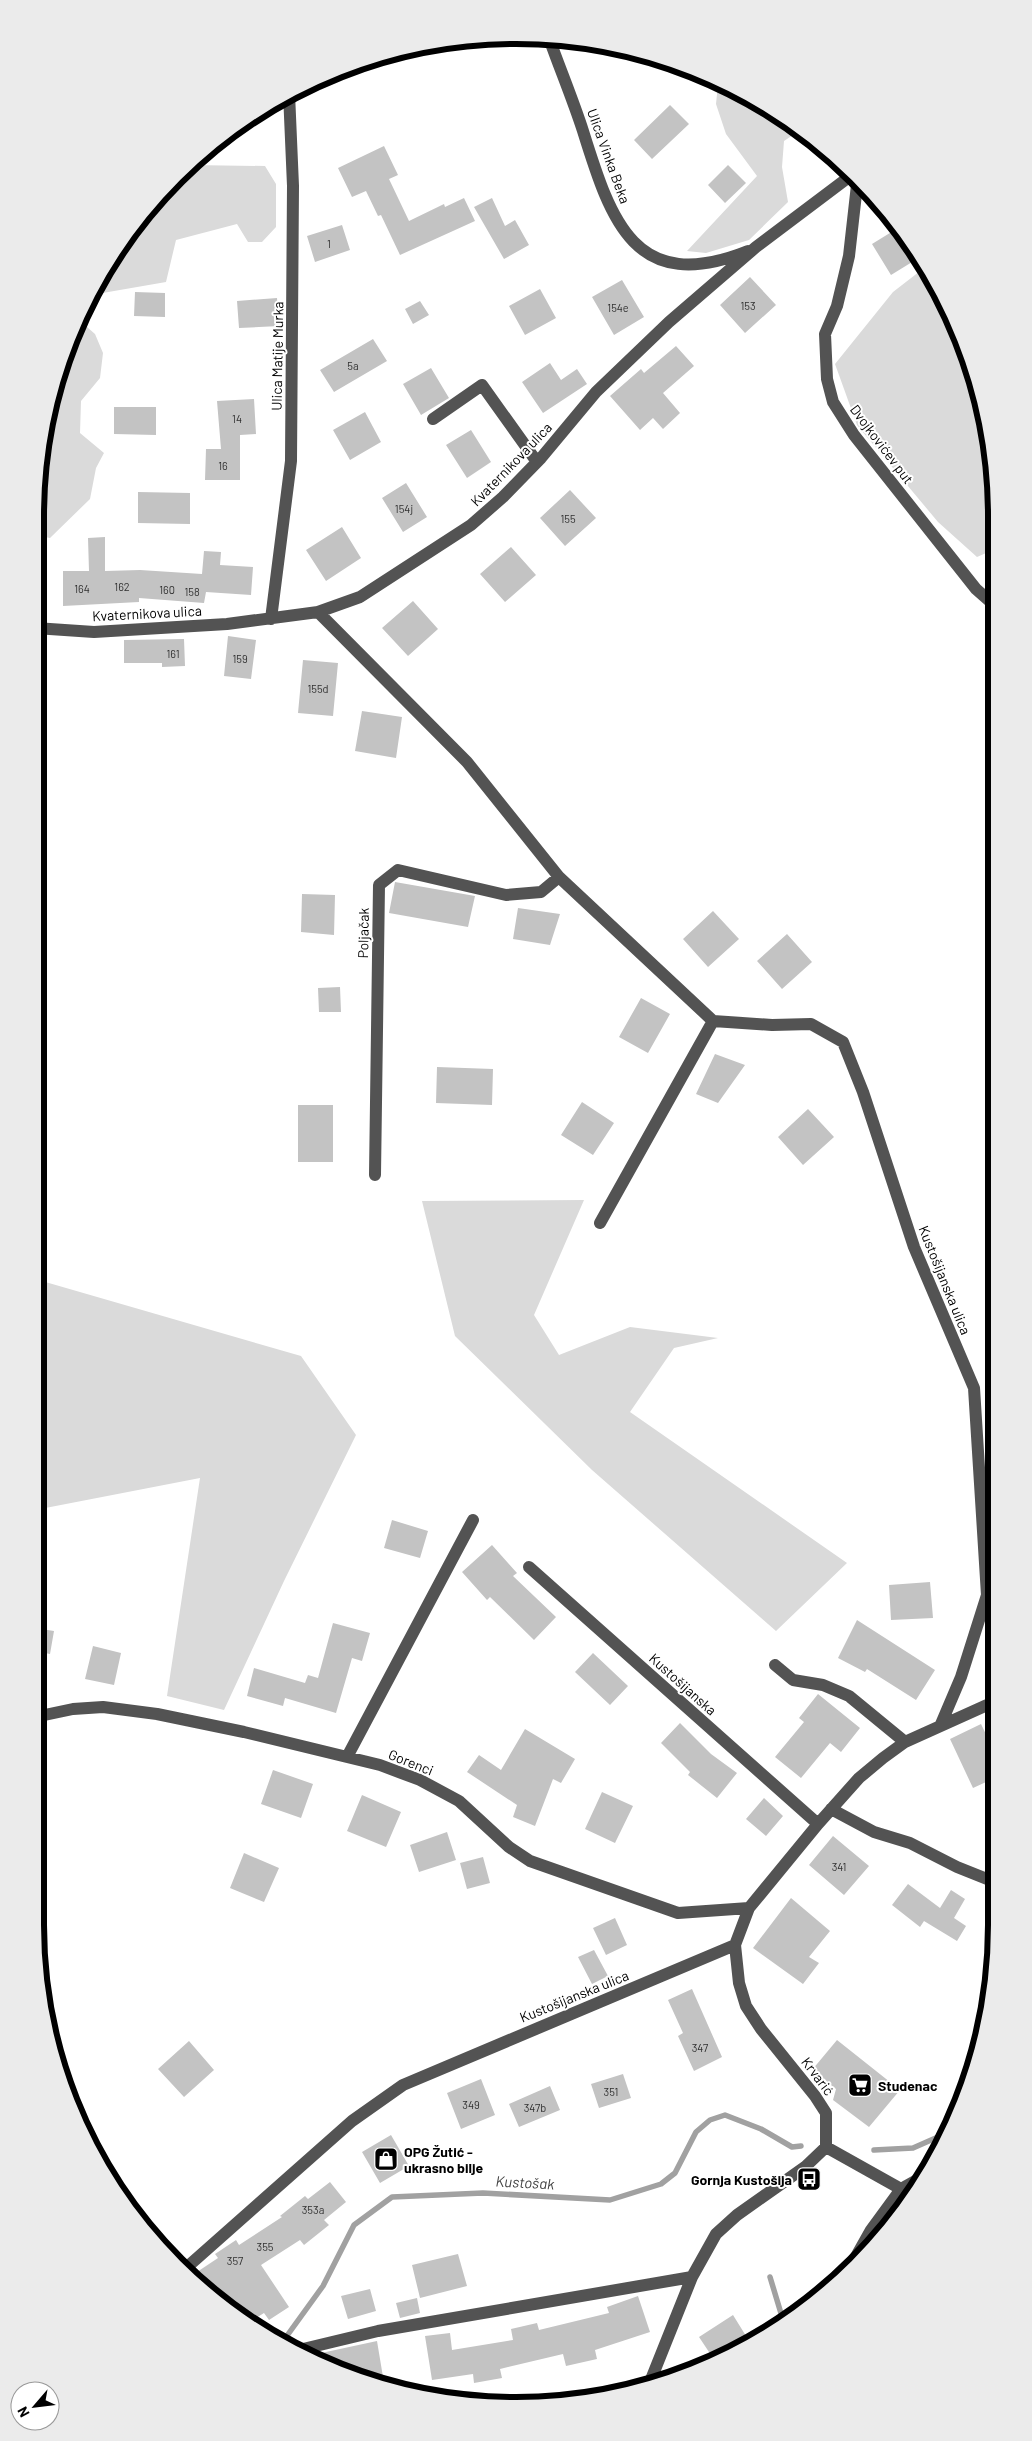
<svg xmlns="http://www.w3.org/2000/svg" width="1032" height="2441" viewBox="0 0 1032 2441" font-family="Barlow,sans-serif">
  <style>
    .green { fill: #dadada }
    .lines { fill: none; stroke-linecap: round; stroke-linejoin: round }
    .stream { stroke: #a1a1a1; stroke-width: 5.5 }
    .building { fill: #c3c3c3 }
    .minor { stroke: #535353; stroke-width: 12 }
    .labels { text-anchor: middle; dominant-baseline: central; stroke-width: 4; stroke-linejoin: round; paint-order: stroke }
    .number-label { font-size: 11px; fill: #313131 }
    .street-label { font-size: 14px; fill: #000; stroke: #fff }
    .poi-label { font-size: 14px; font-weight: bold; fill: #000; stroke: #fff; text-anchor: start }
    .water-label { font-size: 15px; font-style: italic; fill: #424242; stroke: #fff }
    .rim { fill: none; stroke: #000; stroke-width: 6 }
  </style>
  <rect width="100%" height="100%" fill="#fff"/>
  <path class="green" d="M718,84l65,32 16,15 -15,10 -2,26 6,35 -39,38 -43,13 -19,-2 70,-75 -31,-42 -10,-30z
    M191,165l74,1 11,18v43l-14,15h-14l-11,-18 -61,16 -10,42 -75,13c22,-50 60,-93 100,-130z
    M924,268l36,64 33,121v97l-16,7 -39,-35 -81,-97 -22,-61 58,-72z
    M79,320l16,14 8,19 -3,25 -19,23 -1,32 24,20 -8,15 -6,31 -40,39 -15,-3v-19l26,-155z
    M584,1200l-50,115 25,40 71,-28 88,11 -44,10 -44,64 217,151 -71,68 -184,-161 -137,-134 -33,-135z
    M35,1279l266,77 55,79 -72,146 -60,129 -57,-14 33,-218 -165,32z"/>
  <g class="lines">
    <path class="stream" d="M874,2150l39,-2 34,-15
      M770,2277l13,43
      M281,2344l42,-58 31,-61 38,-28 91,-4 127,7 51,-16 14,-11 21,-41 14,-12 15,-5 36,14 31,18 9,-1"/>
  </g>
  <path class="building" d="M670,105l19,19 -37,35 -18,-19z
    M384,146l14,29 -9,4 20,42 35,-17 1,3 19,-9 11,23 -75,34 -19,-40 -3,1 -12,-25 -14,6 -14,-29z
    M728,165l18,18 -21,20 -17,-18z
    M492,198l13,28 10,-6 14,25 -25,14 -30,-52z
    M342,225l8,25 -35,12 -8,-26z
    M898,228l19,31 -26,16 -19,-31z
    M750,277l26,28 -31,28 -25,-28z
    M622,280l22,37 -30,18 -22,-38z
    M540,289l16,29 -31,17 -16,-29z
    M135,292l30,1v24l-31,-1z
    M277,298l2,28 -40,2 -2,-27z
    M420,301l9,14 -16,9 -8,-15z
    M373,339l14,22 -53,31 -14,-22z
    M676,346l18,20 -31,27 17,20 -17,16 -10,-11 -13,12 -30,-34 31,-27 3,4z
    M550,363l11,17 16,-11 10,15 -44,29 -21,-31z
    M431,368l18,30 -28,17 -18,-31z
    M254,399l2,35 -16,1v45h-35l1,-31h15l-4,-48z
    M114,407h42v28l-42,-1z
    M365,412l16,30 -31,18 -17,-30z
    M471,430l20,32 -24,16 -21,-33z
    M406,483l21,34 -24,15 -21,-34z
    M570,490l26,28 -31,28 -25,-28z
    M138,492l52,1v31l-52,-1z
    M342,527l19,31 -35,23 -20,-31z
    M105,537v34l35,-1 62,4 2,-23 17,1 -1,13 33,2 -2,28 -45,-3 -2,11 -65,-5v4l-76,4v-35h26l-1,-33z
    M511,547l25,28 -31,27 -25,-28z
    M413,601l25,28 -30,27 -26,-28z
    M228,636l28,4 -5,39 -27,-3z
    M184,639l1,27 -23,1v-4h-38v-23z
    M303,660l35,3 -5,53 -35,-3z
    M362,711l40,6 -6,41 -41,-7z
    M395,882l80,14 -7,31 -79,-14z
    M302,894l33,1 -1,40 -33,-3z
    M518,908l42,6 -10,31 -37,-6z
    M713,911l26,28 -31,28 -25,-28z
    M787,934l25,28 -30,27 -25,-28z
    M340,987l1,25h-22l-1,-24z
    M641,998l29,16 -22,39 -29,-16z
    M715,1054l30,11 -27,38 -22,-9z
    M437,1067l56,2 -1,36 -56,-2z
    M582,1102l32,21 -21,32 -32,-20z
    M298,1105h35v57h-35z
    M808,1109l26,28 -31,28 -25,-28z
    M392,1520l36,11 -8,27 -36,-10z
    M492,1545l25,28 -4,3 43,41 -22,23 -44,-43 -3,3 -25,-28z
    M930,1582l3,36 -42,2 -2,-35z
    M857,1620l78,50 -19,30 -49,-31 -2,3 -27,-14z
    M333,1623l37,10 -8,28 -10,-3 -16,55 -51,-15 -2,8 -36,-10 7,-28 51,15 3,-8 10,3z
    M35,1628l19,3 -4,23 -15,-3z
    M93,1646l28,7 -7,32 -29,-6z
    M593,1653l35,33 -18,19 -35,-33z
    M818,1694l42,34 -19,24 -11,-9 -29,35 -26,-21 29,-35 -5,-4z
    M680,1723l31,31 26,19 -20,25 -29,-23 2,-3 -29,-29z
    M981,1724l16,33v20l-24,11 -23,-49z
    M525,1729l50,30 -14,24 -8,-4 -18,47 -22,-9 4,-12 -50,-33 12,-17 22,15z
    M273,1770l40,14 -12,34 -40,-14z
    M602,1792l31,14 -18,37 -30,-14z
    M362,1795l39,17 -15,35 -39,-16z
    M764,1798l19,18 -17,20 -20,-17z
    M447,1832l9,28 -37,12 -9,-27z
    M833,1836l36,30 -25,29 -35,-30z
    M244,1853l35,15 -15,34 -34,-14z
    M483,1857l7,26 -23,6 -7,-26z
    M908,1884l32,24 11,-18 14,9 -11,19 12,8 -9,15 -33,-20 -4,6 -28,-22z
    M791,1898l39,33 -21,26 10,6 -16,21 -50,-36z
    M615,1918l12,27 -21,10 -13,-27z
    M594,1950l14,26 -16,8 -14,-27z
    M692,1989l30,68 -28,14 -16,-35 5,-3 -15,-33z
    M837,2040l63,50 -31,37 -36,-27 3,-11 -24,-19z
    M189,2041l25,29 -30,27 -26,-28z
    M623,2074l8,24 -32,10 -8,-24z
    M481,2079l14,36 -34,14 -14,-36z
    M550,2086l10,24 -41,17 -10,-23z
    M391,2135l18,31 -29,17 -18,-31z
    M330,2182l16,20 -22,18 5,5 -25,20 -4,-5 -39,25 28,42 -20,13 -5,-7 -13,8 -57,-47 24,-16 -3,-4 21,-14 3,5 43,-28 -2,-1 25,-20 3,3z
    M458,2254l9,32 -47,12 -8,-33z
    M370,2289l6,22 -28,8 -7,-23z
    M638,2296l12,36 -55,18 2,9 -31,7 -3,-12 -63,15 2,9 -28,5 -1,-9 -41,6 -7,-44 25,-3 2,17 61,-10 -2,-11 26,-6 2,7 70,-17 -2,-6z
    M417,2298l3,15 -20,5 -4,-15z
    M733,2315l18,29 -38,14 -14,-21z
    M377,2341l6,36 -9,1 -62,-23z"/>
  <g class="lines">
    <path class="minor" d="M549,38c11,31 24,62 34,93 28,90 52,165 165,120
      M857,185l-8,71 -12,50 -12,28 2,45 6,23 21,33 122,154 17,15
      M433,419l49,-34 55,77
      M318,612l149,150 92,115
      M271,619l20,-158 2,-275 -4,-93
      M35,628l59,4 133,-8 91,-12 42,-15 111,-72 32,-28 38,-39 55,-66 73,-70 87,-75 93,-70
      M713,1021l59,4 39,-1 32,18 20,50 51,155 60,141 13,207 -26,82 -20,47
      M375,1175l4,-290 19,-15 108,25 35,-3 18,-15 154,144
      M600,1223l113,-202
      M529,1567l289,257
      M775,1665l18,15 30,5 26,11 56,46
      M35,1717l38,-8 30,-2 54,7 87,18 136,33 40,15 39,21 50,46 21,14 148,52 71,-5
      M347,1757l126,-237
      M831,1809l43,23 36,11 47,24 40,16
      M826,2147l75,42
      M853,2262l18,-32 30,-41 25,-14
      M186,2268l166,-147 51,-36 332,-140
      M303,2349l75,-18 314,-54
      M650,2382l42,-105 24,-43 21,-19 68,-48 21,-20v-34l-11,-17 -54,-67 -15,-23 -7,-23 -4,-38 14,-37 69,-84 41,-46 24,-20 22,-16 91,-41"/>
  </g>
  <defs>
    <g id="supermarket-square" transform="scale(1.25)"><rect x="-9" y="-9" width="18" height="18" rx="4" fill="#000" stroke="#fff"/><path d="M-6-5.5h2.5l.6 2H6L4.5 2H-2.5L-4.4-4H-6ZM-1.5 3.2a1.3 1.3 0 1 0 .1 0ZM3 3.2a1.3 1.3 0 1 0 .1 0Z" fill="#fff"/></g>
    <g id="shop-square" transform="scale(1.25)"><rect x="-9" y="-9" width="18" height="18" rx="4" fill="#000" stroke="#fff"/><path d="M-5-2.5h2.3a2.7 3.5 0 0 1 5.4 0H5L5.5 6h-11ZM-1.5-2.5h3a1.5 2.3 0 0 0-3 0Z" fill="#fff"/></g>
    <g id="bus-square" transform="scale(1.25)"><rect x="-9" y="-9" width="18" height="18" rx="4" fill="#000" stroke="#fff"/><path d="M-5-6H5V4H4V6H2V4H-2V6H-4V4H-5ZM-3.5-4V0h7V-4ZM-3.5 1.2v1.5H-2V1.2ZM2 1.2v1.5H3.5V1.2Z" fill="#fff"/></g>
  </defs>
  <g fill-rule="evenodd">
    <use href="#supermarket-square" x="860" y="2085"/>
    <use href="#shop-square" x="386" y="2159"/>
    <use href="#bus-square" x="809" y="2179"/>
  </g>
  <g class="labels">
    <g class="number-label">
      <text x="329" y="243">1</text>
      <text x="748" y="305">153</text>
      <text x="618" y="307">154e</text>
      <text x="353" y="365">5a</text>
      <text x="237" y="418">14</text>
      <text x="223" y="465">16</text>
      <text x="404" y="508">154j</text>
      <text x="568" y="518">155</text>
      <text x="122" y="586">162</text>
      <text x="82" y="588">164</text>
      <text x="167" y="589">160</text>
      <text x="192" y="591">158</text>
      <text x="173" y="653">161</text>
      <text x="240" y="658">159</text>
      <text x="318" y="688">155d</text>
      <text x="839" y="1866">341</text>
      <text x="700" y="2047">347</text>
      <text x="611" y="2091">351</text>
      <text x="471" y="2104">349</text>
      <text x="535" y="2107">347b</text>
      <text x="313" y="2209">353a</text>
      <text x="265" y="2246">355</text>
      <text x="235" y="2260">357</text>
    </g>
    <g class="street-label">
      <text transform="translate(609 156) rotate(70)">Ulica Vinka Beka</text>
      <text transform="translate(277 356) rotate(-89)">Ulica Matije Murka</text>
      <text transform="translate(882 444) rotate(53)">Dvojkovićev put</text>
      <text transform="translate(511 464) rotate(-46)">Kvaternikova ulica</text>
      <text transform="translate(147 613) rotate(-3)">Kvaternikova ulica</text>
      <text transform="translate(363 933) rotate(-89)">Poljačak</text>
      <text transform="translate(945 1280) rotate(68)">Kustošijanska ulica</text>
      <text transform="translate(683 1684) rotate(42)">Kustošijanska</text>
      <text transform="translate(411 1762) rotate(22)">Gorenci</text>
      <text transform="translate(574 1996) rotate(-22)">Kustošijanska ulica</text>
      <text transform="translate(818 2076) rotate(53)">Krvarić</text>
    </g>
    <g class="poi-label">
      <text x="878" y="2085">Studenac</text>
      <text x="404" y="2151">OPG Žutić -<tspan x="404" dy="16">ukrasno bilje</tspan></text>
      <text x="792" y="2179" text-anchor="end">Gornja Kustošija</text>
    </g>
    <g class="water-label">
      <text transform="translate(525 2182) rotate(3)">Kustošak</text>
    </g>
  </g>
  <path d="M0 0H1032V2441H0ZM516 44H516A472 472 0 0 1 988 516V1925A472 472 0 0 1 516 2397H516A472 472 0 0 1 44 1925V516A472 472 0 0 1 516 44Z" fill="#ebebeb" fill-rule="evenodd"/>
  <path class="rim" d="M516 44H516A472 472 0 0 1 988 516V1925A472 472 0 0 1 516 2397H516A472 472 0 0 1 44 1925V516A472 472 0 0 1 516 44Z"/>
  <g transform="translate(35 2406) rotate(242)"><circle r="24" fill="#ffffff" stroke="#999999"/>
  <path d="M0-4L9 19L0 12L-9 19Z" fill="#000000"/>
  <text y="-8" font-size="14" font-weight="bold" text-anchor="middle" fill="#000000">N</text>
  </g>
</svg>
